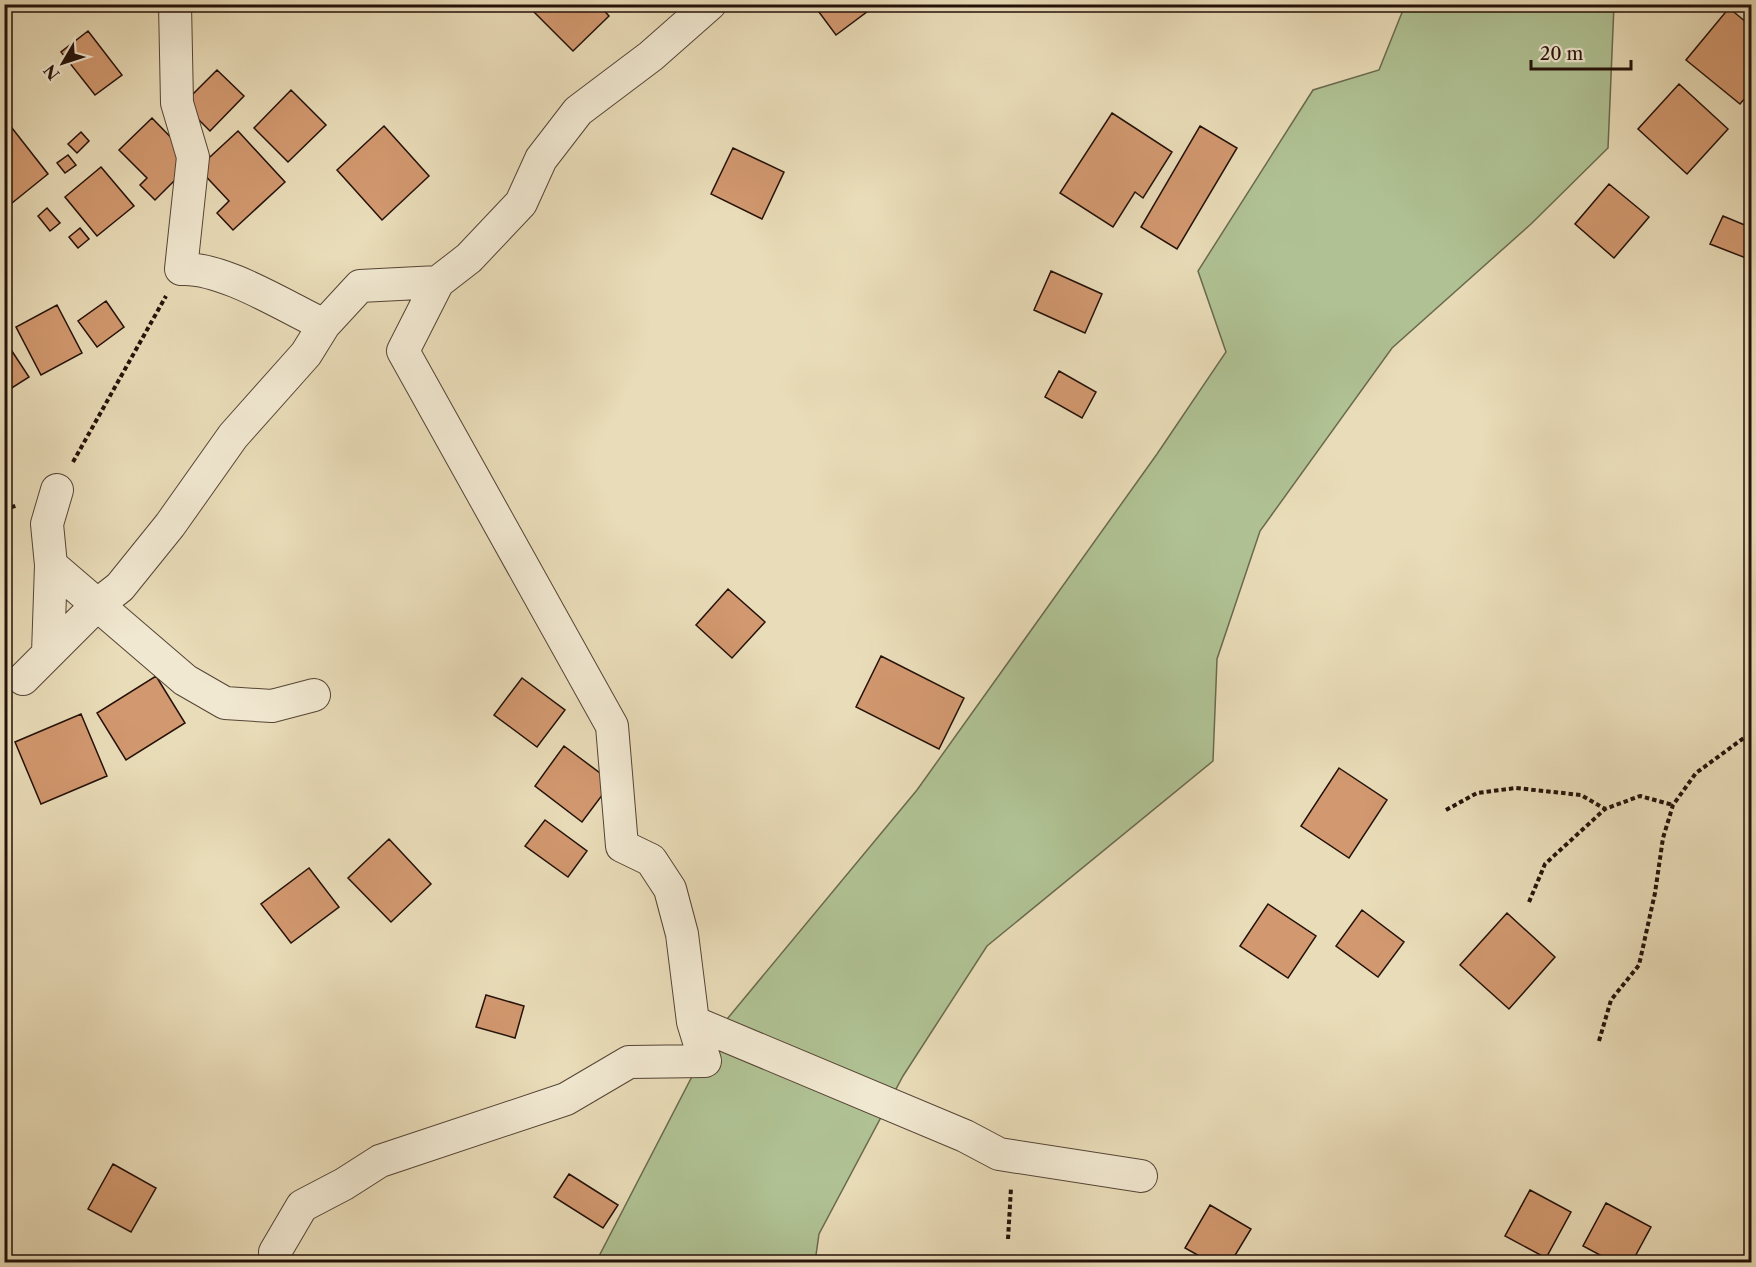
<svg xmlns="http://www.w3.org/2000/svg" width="1756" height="1267" viewBox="0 0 1756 1267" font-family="'Libre Caslon Text',serif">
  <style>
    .green { fill: #b0c294; stroke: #6a6a4e; stroke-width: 1.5 }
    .building { fill: #d2986f; stroke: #241109; stroke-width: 1.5 }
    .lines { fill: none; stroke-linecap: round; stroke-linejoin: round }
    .street-casing { stroke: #554435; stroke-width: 34 }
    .path { stroke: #241109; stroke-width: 4; stroke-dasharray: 4.5 3; stroke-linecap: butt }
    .street { stroke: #f1e8d1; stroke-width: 32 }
  </style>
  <rect width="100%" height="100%" fill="#e9dcb8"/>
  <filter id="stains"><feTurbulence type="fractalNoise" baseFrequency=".00333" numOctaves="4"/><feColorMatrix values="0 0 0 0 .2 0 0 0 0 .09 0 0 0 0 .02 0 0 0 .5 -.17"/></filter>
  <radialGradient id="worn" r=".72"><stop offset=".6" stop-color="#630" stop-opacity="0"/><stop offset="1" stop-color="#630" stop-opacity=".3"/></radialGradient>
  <path class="green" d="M1405,5h209l-6,143 -77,76 -139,124 -132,183 -43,128 -4,102 -226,185 -84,130 -84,158 -4,28h-219l117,-226 204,-246 240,-336 69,-102 -28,-81 115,-181 66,-20z"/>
  <path class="building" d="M598,4l11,12 -36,35 -46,-46z
    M813,4h63v1l-40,30z
    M1729,8l23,19v63l-12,14 -54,-44z
    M88,31l34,44 -27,20 -34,-43z
    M217,70l27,26 -34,35 -27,-27z
    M1679,84l49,45 -41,45 -49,-45z
    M291,90l35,35 -38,37 -34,-34z
    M1112,113l60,39 -29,46 -8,-6 -22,35 -53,-34z
    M152,118l32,33 -7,6 10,11 -32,32 -15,-15 7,-7 -28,-28z
    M384,126l45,50 -47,44 -45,-50z
    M1200,126l37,22 -60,101 -36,-22z
    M12,128l36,46 -36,29 -8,-10v-59z
    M238,131l47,51 -52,48 -16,-17 12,-12 -31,-33z
    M81,132l8,9 -12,12 -9,-9z
    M733,148l51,24 -22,47 -51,-25z
    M68,155l8,10 -11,8 -8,-10z
    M101,167l33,39 -37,30 -32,-39z
    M1609,184l40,33 -35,41 -39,-34z
    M47,208l13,15 -10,8 -12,-15z
    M1723,216l29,12 -1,32 -41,-16z
    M80,228l9,11 -11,9 -9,-11z
    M1051,271l51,23 -17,39 -51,-23z
    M106,301l18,26 -27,20 -19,-26z
    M57,305l25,48 -41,22 -25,-48z
    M6,342l23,35 -25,16v-50z
    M1059,371l37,21 -14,26 -37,-21z
    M728,589l37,33 -33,36 -36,-33z
    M881,656l83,42 -25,51 -83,-42z
    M156,676l29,47 -59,37 -29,-47z
    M522,678l43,32 -28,37 -43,-32z
    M81,714l26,62 -66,28 -26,-62z
    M564,746l48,36 -30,40 -47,-36z
    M1339,768l48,32 -38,58 -48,-32z
    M545,820l42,31 -19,26 -43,-31z
    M389,839l42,45 -40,38 -43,-44z
    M309,868l30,39 -48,36 -30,-39z
    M1268,904l48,32 -28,42 -48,-32z
    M1362,910l42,32 -26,35 -42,-31z
    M1507,913l48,44 -46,52 -49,-44z
    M486,995l38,11 -9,32 -39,-11z
    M113,1164l43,24 -25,44 -43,-23z
    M569,1174l49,31 -15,23 -49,-31z
    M1530,1190l41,22 -25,46 -41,-22z
    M1606,1203l45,24 -19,35h-19l-30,-16z
    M1210,1205l41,24 -20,33h-21l-25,-14z"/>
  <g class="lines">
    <g class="street-casing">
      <path id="street" d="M175,4l2,99 16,54 -12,112c42,-2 103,37 143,56l36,-39 78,-4 -35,69 209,375 10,120 29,14 19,29 12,45 11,88 12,39 -76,1 -63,37 -186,62 -36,23 -42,22 -27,46
        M438,282l31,-24 52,-55 20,-44 37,-48 73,-55 59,-52
        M51,565l134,115 40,23 47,3 42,-11
        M48,653l3,-88 -4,-41 10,-34
        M23,679l74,-74 23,-18 50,-62 63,-89 73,-82 18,-29
        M693,1022l272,114 34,18 142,22"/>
    </g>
    <path class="path" d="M73,462l93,-166
      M4,510l14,-5
      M1446,810l31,-17 39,-5 65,7 24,14
      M1529,902l16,-38 60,-55 35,-13 33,9
      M1599,1041l12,-41 28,-35 16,-72 8,-55 10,-33 23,-32 56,-41
      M1008,1239l3,-51"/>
    <use href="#street" class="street"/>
  </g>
  <rect width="1756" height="1267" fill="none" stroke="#e9dcb8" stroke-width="24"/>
  <rect x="6" y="6" width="1744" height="1255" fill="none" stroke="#241109" stroke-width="3"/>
  <rect x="12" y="12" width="1732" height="1243" fill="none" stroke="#241109" stroke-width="1.5"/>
  <g transform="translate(63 63) rotate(231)" stroke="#f1e8d1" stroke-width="4.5" paint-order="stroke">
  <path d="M0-4.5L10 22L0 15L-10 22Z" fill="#241109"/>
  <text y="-9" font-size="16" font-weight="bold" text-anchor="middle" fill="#241109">N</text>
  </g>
  <path d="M1531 60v9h100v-9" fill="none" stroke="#241109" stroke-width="3"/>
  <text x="1540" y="60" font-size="18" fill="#241109" stroke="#f1e8d1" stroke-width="4.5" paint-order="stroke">20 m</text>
  <rect width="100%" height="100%" filter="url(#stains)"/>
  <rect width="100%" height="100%" fill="url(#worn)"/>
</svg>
